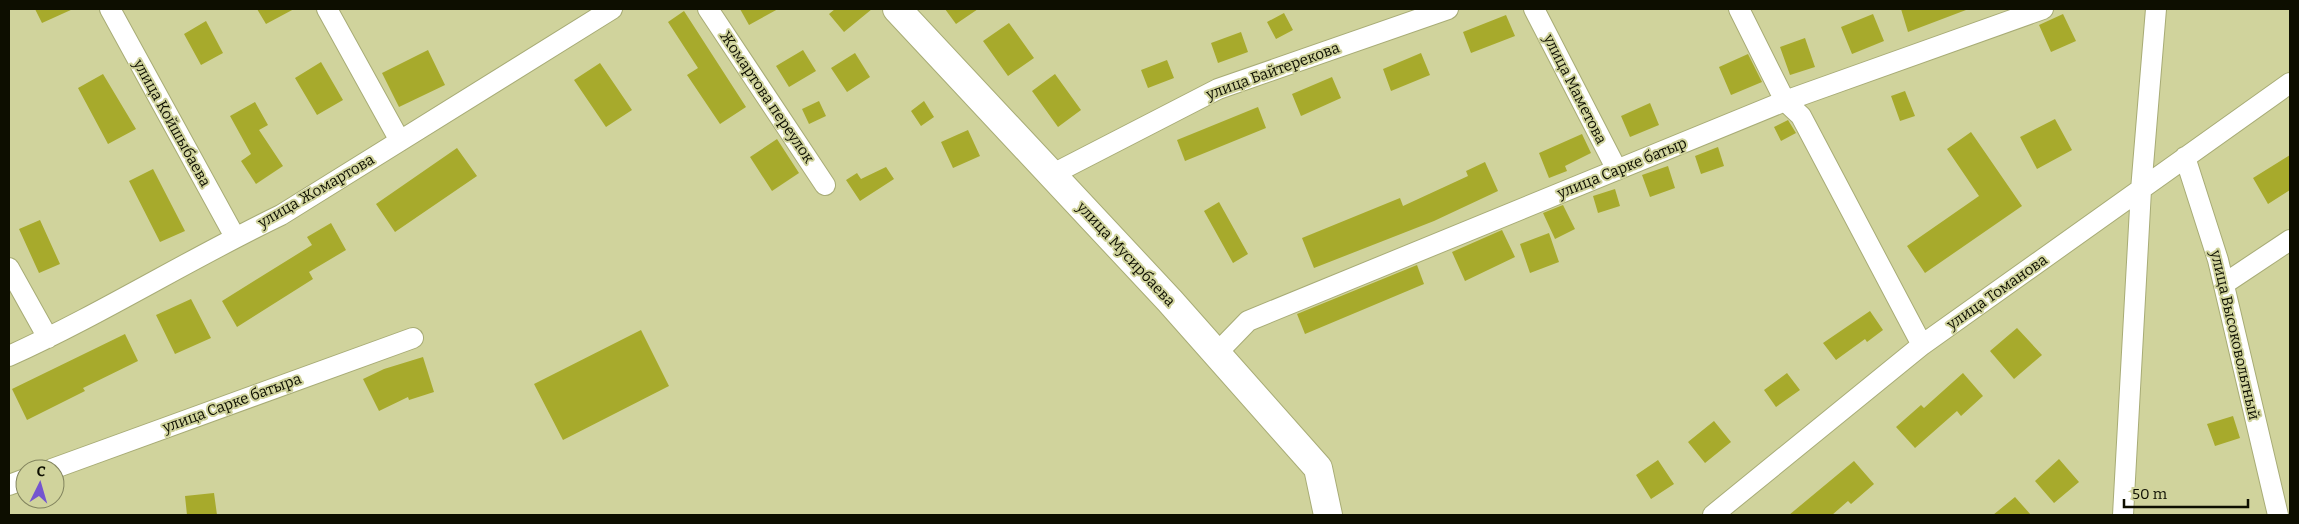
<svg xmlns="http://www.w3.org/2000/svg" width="2299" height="524" viewBox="0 0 2299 524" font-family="Bitter,serif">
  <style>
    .building { fill: #a7aa2c }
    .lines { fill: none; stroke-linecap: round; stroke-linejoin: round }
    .street-casing { stroke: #a8ac76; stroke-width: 22 }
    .secondary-casing { stroke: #a8ac76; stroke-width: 30 }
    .street { stroke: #fff; stroke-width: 20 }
    .secondary { stroke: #fff; stroke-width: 28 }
    .labels { text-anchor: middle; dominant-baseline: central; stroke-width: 4; stroke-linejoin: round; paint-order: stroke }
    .street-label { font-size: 15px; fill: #0d0e00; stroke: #d0d39c }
  </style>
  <rect width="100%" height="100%" fill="#d0d39c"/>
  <path class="building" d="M35,9h38l-31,14z
    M257,9h37l-28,15z
    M740,9h38l-29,16z
    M835,9h37l-28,23 -15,-18z
    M945,9h33l-22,15z
    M1901,9h65v1l-58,22z
    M684,11l62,96 -26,17 -33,-49 11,-7 -30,-46z
    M1284,13l9,17 -17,9 -9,-17z
    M1873,14l11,27 -32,13 -11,-27z
    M2063,14l13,27 -25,11 -12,-27z
    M1506,15l9,21 -44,17 -8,-21z
    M206,21l17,32 -22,12 -17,-31z
    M1009,23l25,35 -26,18 -25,-35z
    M1241,32l7,20 -30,11 -7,-20z
    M1805,38l10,29 -25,8 -10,-28z
    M428,50l17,35 -46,22 -17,-34z
    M803,50l13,21 -27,16 -13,-21z
    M855,53l15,24 -23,15 -16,-24z
    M1421,53l9,22 -39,16 -8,-22z
    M1748,54l14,28 -31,13 -12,-28z
    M1167,60l7,18 -26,10 -7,-18z
    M321,62l22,38 -26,15 -22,-37z
    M600,63l32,47 -26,17 -32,-47z
    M103,74l33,55 -28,15 -30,-56z
    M1055,74l26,36 -23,17 -26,-36z
    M1332,77l9,21 -40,18 -9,-22z
    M1905,91l10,25 -15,5 -9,-25z
    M819,101l7,15 -17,8 -7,-15z
    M924,101l10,16 -13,9 -10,-15z
    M255,102l13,23 -9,5 24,36 -27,18 -15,-23 10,-7 -21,-38z
    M1650,103l9,22 -29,12 -9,-21z
    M1258,107l8,21 -81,33 -8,-21z
    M2055,119l17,31 -35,19 -17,-32z
    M1788,120l8,13 -15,8 -7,-14z
    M968,130l12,26 -27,12 -12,-26z
    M1971,132l51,74 -97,67 -18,-27 72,-50 -32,-47z
    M1582,134l9,19 -26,13 2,5 -18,7 -10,-25z
    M777,139l22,34 -27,18 -22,-34z
    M1718,147l6,19 -23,8 -6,-18z
    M457,148l20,28 -82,56 -19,-28z
    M2290,155v35l-22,14 -15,-26z
    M1485,162l13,29 -64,30 -120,47 -12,-30 98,-40 3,8 65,-30 -2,-5z
    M1668,166l7,22 -25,9 -8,-22z
    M886,167l8,12 -34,22 -14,-21 11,-7 4,6z
    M153,169l32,62 -25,11 -31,-61z
    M1615,189l5,17 -22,7 -5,-17z
    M1219,202l29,52 -15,9 -29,-52z
    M1563,205l12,24 -20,10 -12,-26z
    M40,220l20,44 -21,9 -20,-44z
    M331,223l15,27 -37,22 4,7 -76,48 -15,-26 90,-56 -5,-8z
    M1502,230l13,27 -50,24 -13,-29z
    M1549,233l10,29 -29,11 -10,-29z
    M1417,265l7,19 -119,50 -8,-20z
    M191,299l20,39 -36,16 -19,-39z
    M1870,311l13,19 -16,12 -2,-3 -29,21 -13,-17z
    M2017,328l25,27 -28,24 -24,-28z
    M641,330l28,56 -106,54 -29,-56z
    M125,334l13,27 -55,27 2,3 -58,29 -15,-31z
    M423,357l11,35 -25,8 -1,-3 -29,14 -16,-32 21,-10z
    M1787,373l13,17 -24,17 -12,-17z
    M1963,373l20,23 -22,20 -4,-5 -42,37 -19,-21 25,-22 3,3z
    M2233,416l7,22 -25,8 -8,-22z
    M1714,421l17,21 -26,21 -17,-21z
    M2059,459l20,23 -25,21 -19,-22z
    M1658,460l16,24 -23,15 -15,-24z
    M1854,461l20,23 -23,20 -3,-3 -16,14h-43z
    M214,493l3,22h-30l-2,-19z
    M2015,497l16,18h-38z"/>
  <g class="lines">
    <g class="street-casing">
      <path id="street" d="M110,9l125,228
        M327,9l73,132
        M708,9l117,176
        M1534,9l83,161
        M1739,9l46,92 16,15 121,229
        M2185,157l33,103 60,255
        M1051,175l167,-86 230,-80
        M9,268l39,70
        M2224,284l66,-44
        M1217,353l31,-32 537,-220 258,-92
        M9,356c93,-42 180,-97 272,-141l331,-206
        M52,469l361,-131
        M9,485l16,-6
        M1713,515l209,-170 368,-262
        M2123,515l18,-325 15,-181"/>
    </g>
    <g class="secondary-casing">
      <path id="secondary" d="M897,9l273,292 148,167 10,47"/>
    </g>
    <use href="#street" class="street"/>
    <use href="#secondary" class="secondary"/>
  </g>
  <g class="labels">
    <g class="street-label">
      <text transform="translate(1273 71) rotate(-20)">улица Байтерекова</text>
      <text transform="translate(1575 89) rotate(63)">улица Маметова</text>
      <text transform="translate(767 97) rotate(56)">Жомартова переулок</text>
      <text transform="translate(172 123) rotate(61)">улица Койшыбаева</text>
      <text transform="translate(1622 168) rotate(-22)">улица Сарке батыр</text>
      <text transform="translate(316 191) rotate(-30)">улица Жомартова</text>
      <text transform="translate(1126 254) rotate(47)">улица Мусирбаева</text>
      <text transform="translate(1997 292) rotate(-35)">улица Томанова</text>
      <text transform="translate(2235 335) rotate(77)">улица Высоковольтный</text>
      <text transform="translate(232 403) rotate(-20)">улица Сарке батыра</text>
    </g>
  </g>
  <rect width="2299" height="524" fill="none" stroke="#0d0e00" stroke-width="20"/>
  <g transform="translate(40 484) rotate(5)"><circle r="24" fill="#d0d39c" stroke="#82845e"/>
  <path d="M0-4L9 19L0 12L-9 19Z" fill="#7455cf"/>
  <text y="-8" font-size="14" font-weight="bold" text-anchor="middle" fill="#0d0e00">С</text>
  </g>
  <path d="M2124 499v8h124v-8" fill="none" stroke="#0d0e00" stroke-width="2.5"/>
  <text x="2132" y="499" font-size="15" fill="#0d0e00" stroke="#d0d39c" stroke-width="4" paint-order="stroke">50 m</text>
</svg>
